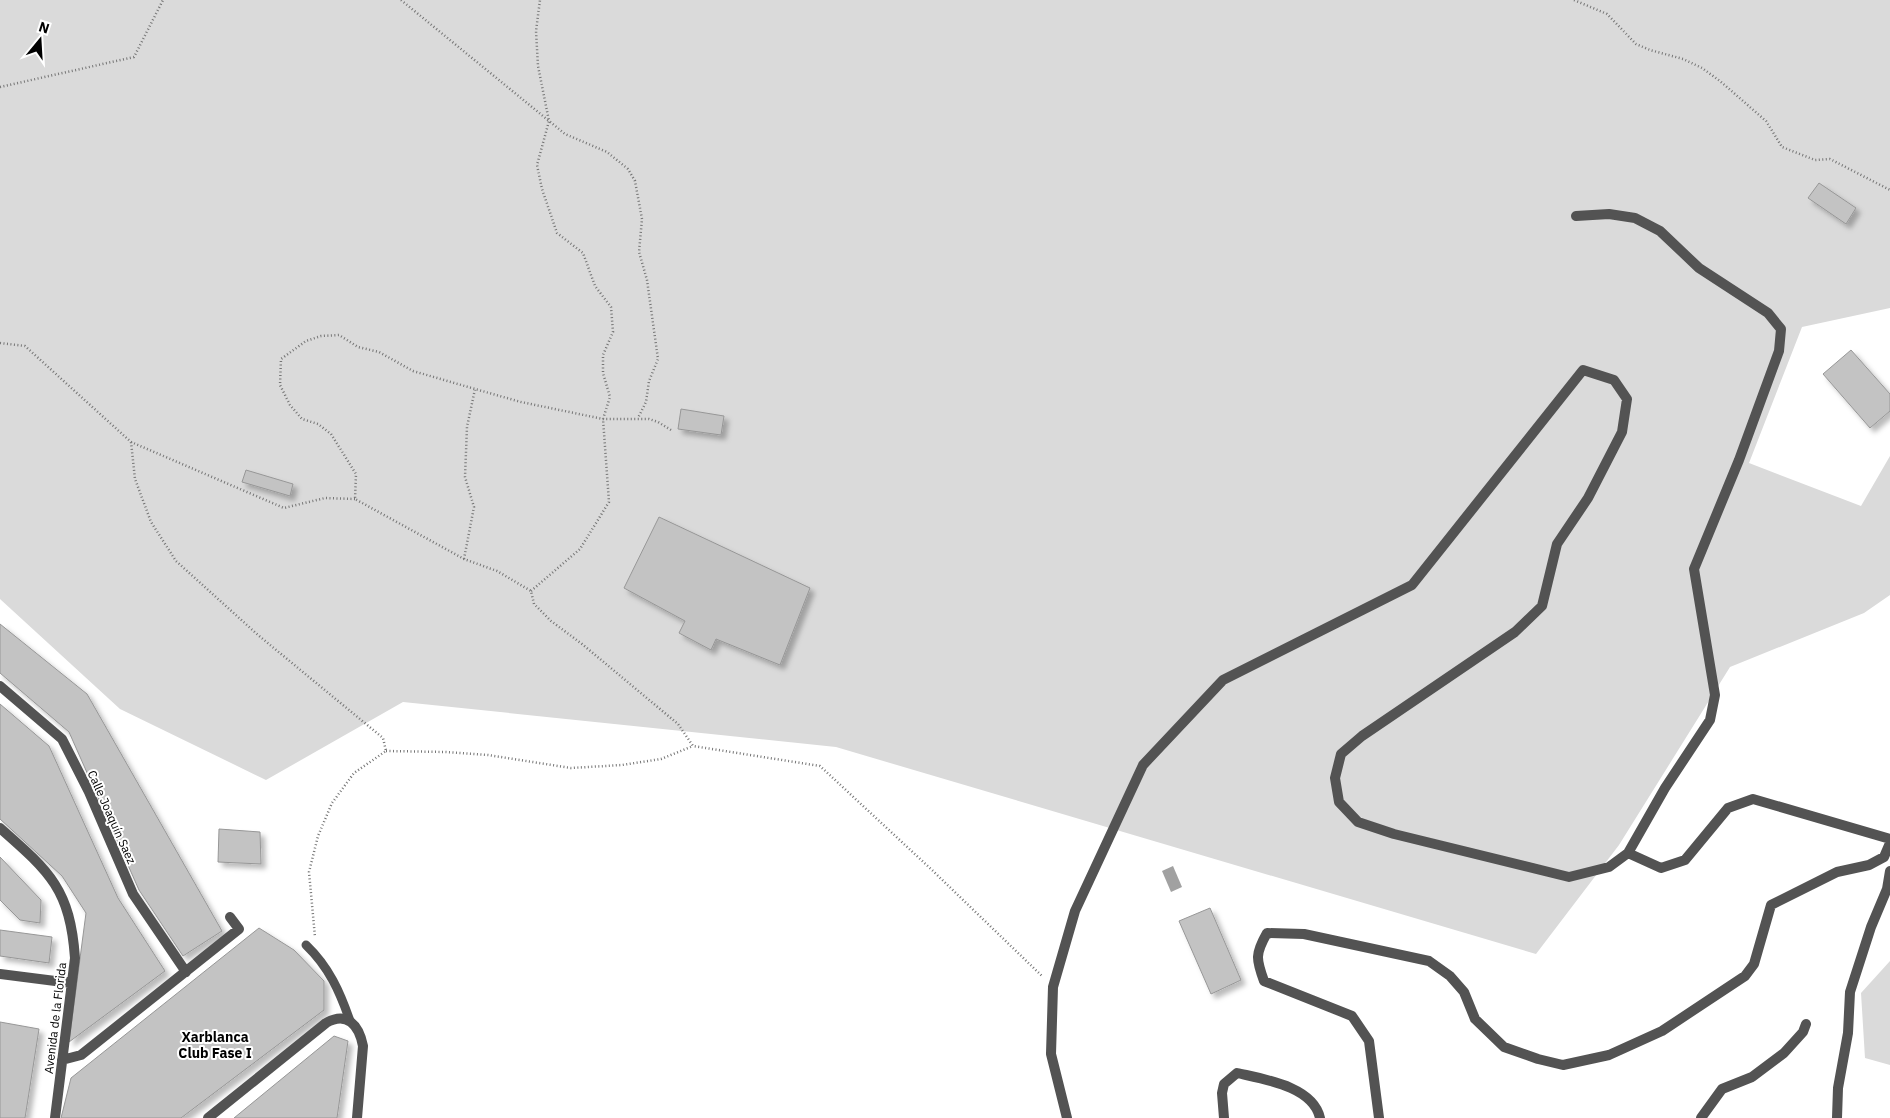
<svg xmlns="http://www.w3.org/2000/svg" width="1890" height="1118" viewBox="0 0 1890 1118" font-family="'IBM Plex Sans',sans-serif">
  <style>
    .green { fill: #dadada }
    .water { fill: #a1a1a1 }
    .building { fill: #c3c3c3; stroke: #979797; filter: url(#shadow) }
    .lines { fill: none; stroke-linecap: round; stroke-linejoin: round }
    .path { stroke: #757575; stroke-width: 2.5; stroke-dasharray: 1 2.5; stroke-linecap: butt }
    .service { stroke: #535353; stroke-width: 9 }
    .minor { stroke: #535353; stroke-width: 10 }
    .labels { text-anchor: middle; dominant-baseline: central; stroke-width: 4; stroke-linejoin: round; paint-order: stroke }
    .street-label { font-size: 12px; fill: #000; stroke: #fff }
    .neighbourhood-label { font-size: 14px; font-weight: bold; fill: #000; stroke: #fff }
  </style>
  <defs>
    <filter id="shadow"><feDropShadow dx="4.5" dy="4.5" stdDeviation="2.5" flood-color="#0004"/></filter>
  </defs>
  <rect width="100%" height="100%" fill="#fff"/>
  <path class="green" d="M0,0h1890v308l-88,19 -53,136 112,43 29,-50v139l-26,18 -134,54 -111,178 -83,109 -700,-207 -433,-45 -137,78 -146,-71 -120,-110z
    M1890,961v104l-25,-7 -4,-65z"/>
  <path class="water" d="M1173,866l9,21 -11,5 -9,-21z"/>
  <path class="building" d="M1819,183l37,25 -10,16 -38,-26z
    M1851,350l39,44v17l-20,17 -47,-54z
    M681,409l43,7 -3,19 -43,-6z
    M246,470l47,14 -3,12 -48,-14z
    M659,517l151,71 -30,77 -64,-26 -5,11 -32,-17 6,-12 -61,-33z
    M0,624l87,70 135,237 -39,25 -44,-66 -70,-158 -69,-59z
    M0,704l49,42 69,152 47,73 -96,71 17,-129 -24,-37 -62,-57z
    M219,829l41,3 1,32 -43,-2z
    M0,857l41,43 -1,23 -20,-3 -20,-20z
    M1210,908l31,72 -30,14 -32,-73z
    M259,928l35,22 30,31v29l-143,108h-120l10,-40z
    M0,930l52,7 -3,26 -49,-7z
    M0,1022l39,7 -14,89h-25z
    M334,1036l14,5 -11,77h-103z"/>
  <g class="lines">
    <path class="path" d="M401,0l164,134 42,18 21,17 7,12 7,38 -3,33 8,28 11,79 -9,22 -3,21 -8,16
      M1574,0l33,14 29,30 14,6 33,9 19,9 18,13 46,40 16,26 33,13 15,-1 60,31
      M0,87l134,-30 29,-57
      M0,343l25,3 106,96 153,66 41,-10 30,1
      M671,430l-13,-8 -9,-3h-46l-82,-17 -46,-13 -62,-18 -34,-19 -21,-5 -19,-12 -18,1 -15,5 -25,18 -1,26 10,20 12,14 16,5 13,10 25,40 -1,25 109,60 33,12 34,20 3,13 17,17 31,23 96,80 15,22 127,20 112,104 111,107
      M131,442l4,37 16,43 25,39 82,74 125,103 3,13 -32,22 -22,30 -14,33 -9,36 6,65
      M464,559l10,-52 -9,-30 2,-50 8,-38
      M531,591l49,-42 29,-47 -6,-83 7,-22 -7,-24v-18l10,-23 -2,-25 -16,-21 -12,-33 -26,-20 -15,-44 -5,-24 12,-44 -11,-55 -2,-35 4,-31
      M386,751l60,1 42,3 83,13 51,-3 39,-6 32,-13"/>
    <path class="service" d="M306,945c23,22 34,47 44,76"/>
    <path class="minor" d="M0,686l62,53 27,53 44,102 53,78
      M0,828c50,44 70,61 75,130l-20,160
      M1628,853l33,15 24,-8 43,-52 25,-9 137,40
      M0,974l71,9
      M62,1060l19,-5 158,-126 -9,-12
      M208,1118l118,-95c21,-12 33,2 37,23l-6,72
      M1067,1118l-16,-64 2,-67 22,-76 68,-146 80,-85 189,-95 171,-215 31,10 13,19 -5,33 -34,66 -31,46 -15,62 -27,26 -153,104 -21,18 -6,24 4,24 19,20 36,12 175,43 40,-10 19,-14 37,-65 45,-68 5,-25 -21,-126 45,-109 40,-109 2,-22 -13,-16 -69,-45 -39,-37 -25,-13 -26,-4 -33,2
      M1224,1118l-2,-25 2,-9 13,-11c26,6 76,13 83,45
      M1379,1118l-10,-77 -17,-25 -88,-35c-8,-22 -9,-27 3,-48l37,1 125,27 21,15 14,16 11,27 29,28 34,12 25,6 46,-10 53,-24 83,-55 9,-12 17,-59 66,-33 32,-7 15,-8 6,-14
      M1701,1118l21,-29 30,-12 32,-24 19,-21 3,-8
      M1837,1118l1,-30 10,-55 2,-41 21,-65 16,-38 3,-18"/>
  </g>
  <g class="labels">
    <g class="street-label">
      <text transform="translate(112 817) rotate(66)">Calle Joaquín Saez</text>
      <text transform="translate(55 1018) rotate(-83)">Avenida de la Florida</text>
    </g>
    <g class="neighbourhood-label">
      <text x="215" y="1037">Xarblanca<tspan x="215" dy="16">Club Fase I</tspan></text>
    </g>
  </g>
  <g transform="translate(40 40) rotate(18)" stroke="#ffffff" stroke-width="4" paint-order="stroke">
  <path d="M0-4L9 19L0 12L-9 19Z" fill="#000000"/>
  <text y="-8" font-size="14" font-weight="bold" text-anchor="middle" fill="#000000">N</text>
  </g>
</svg>
